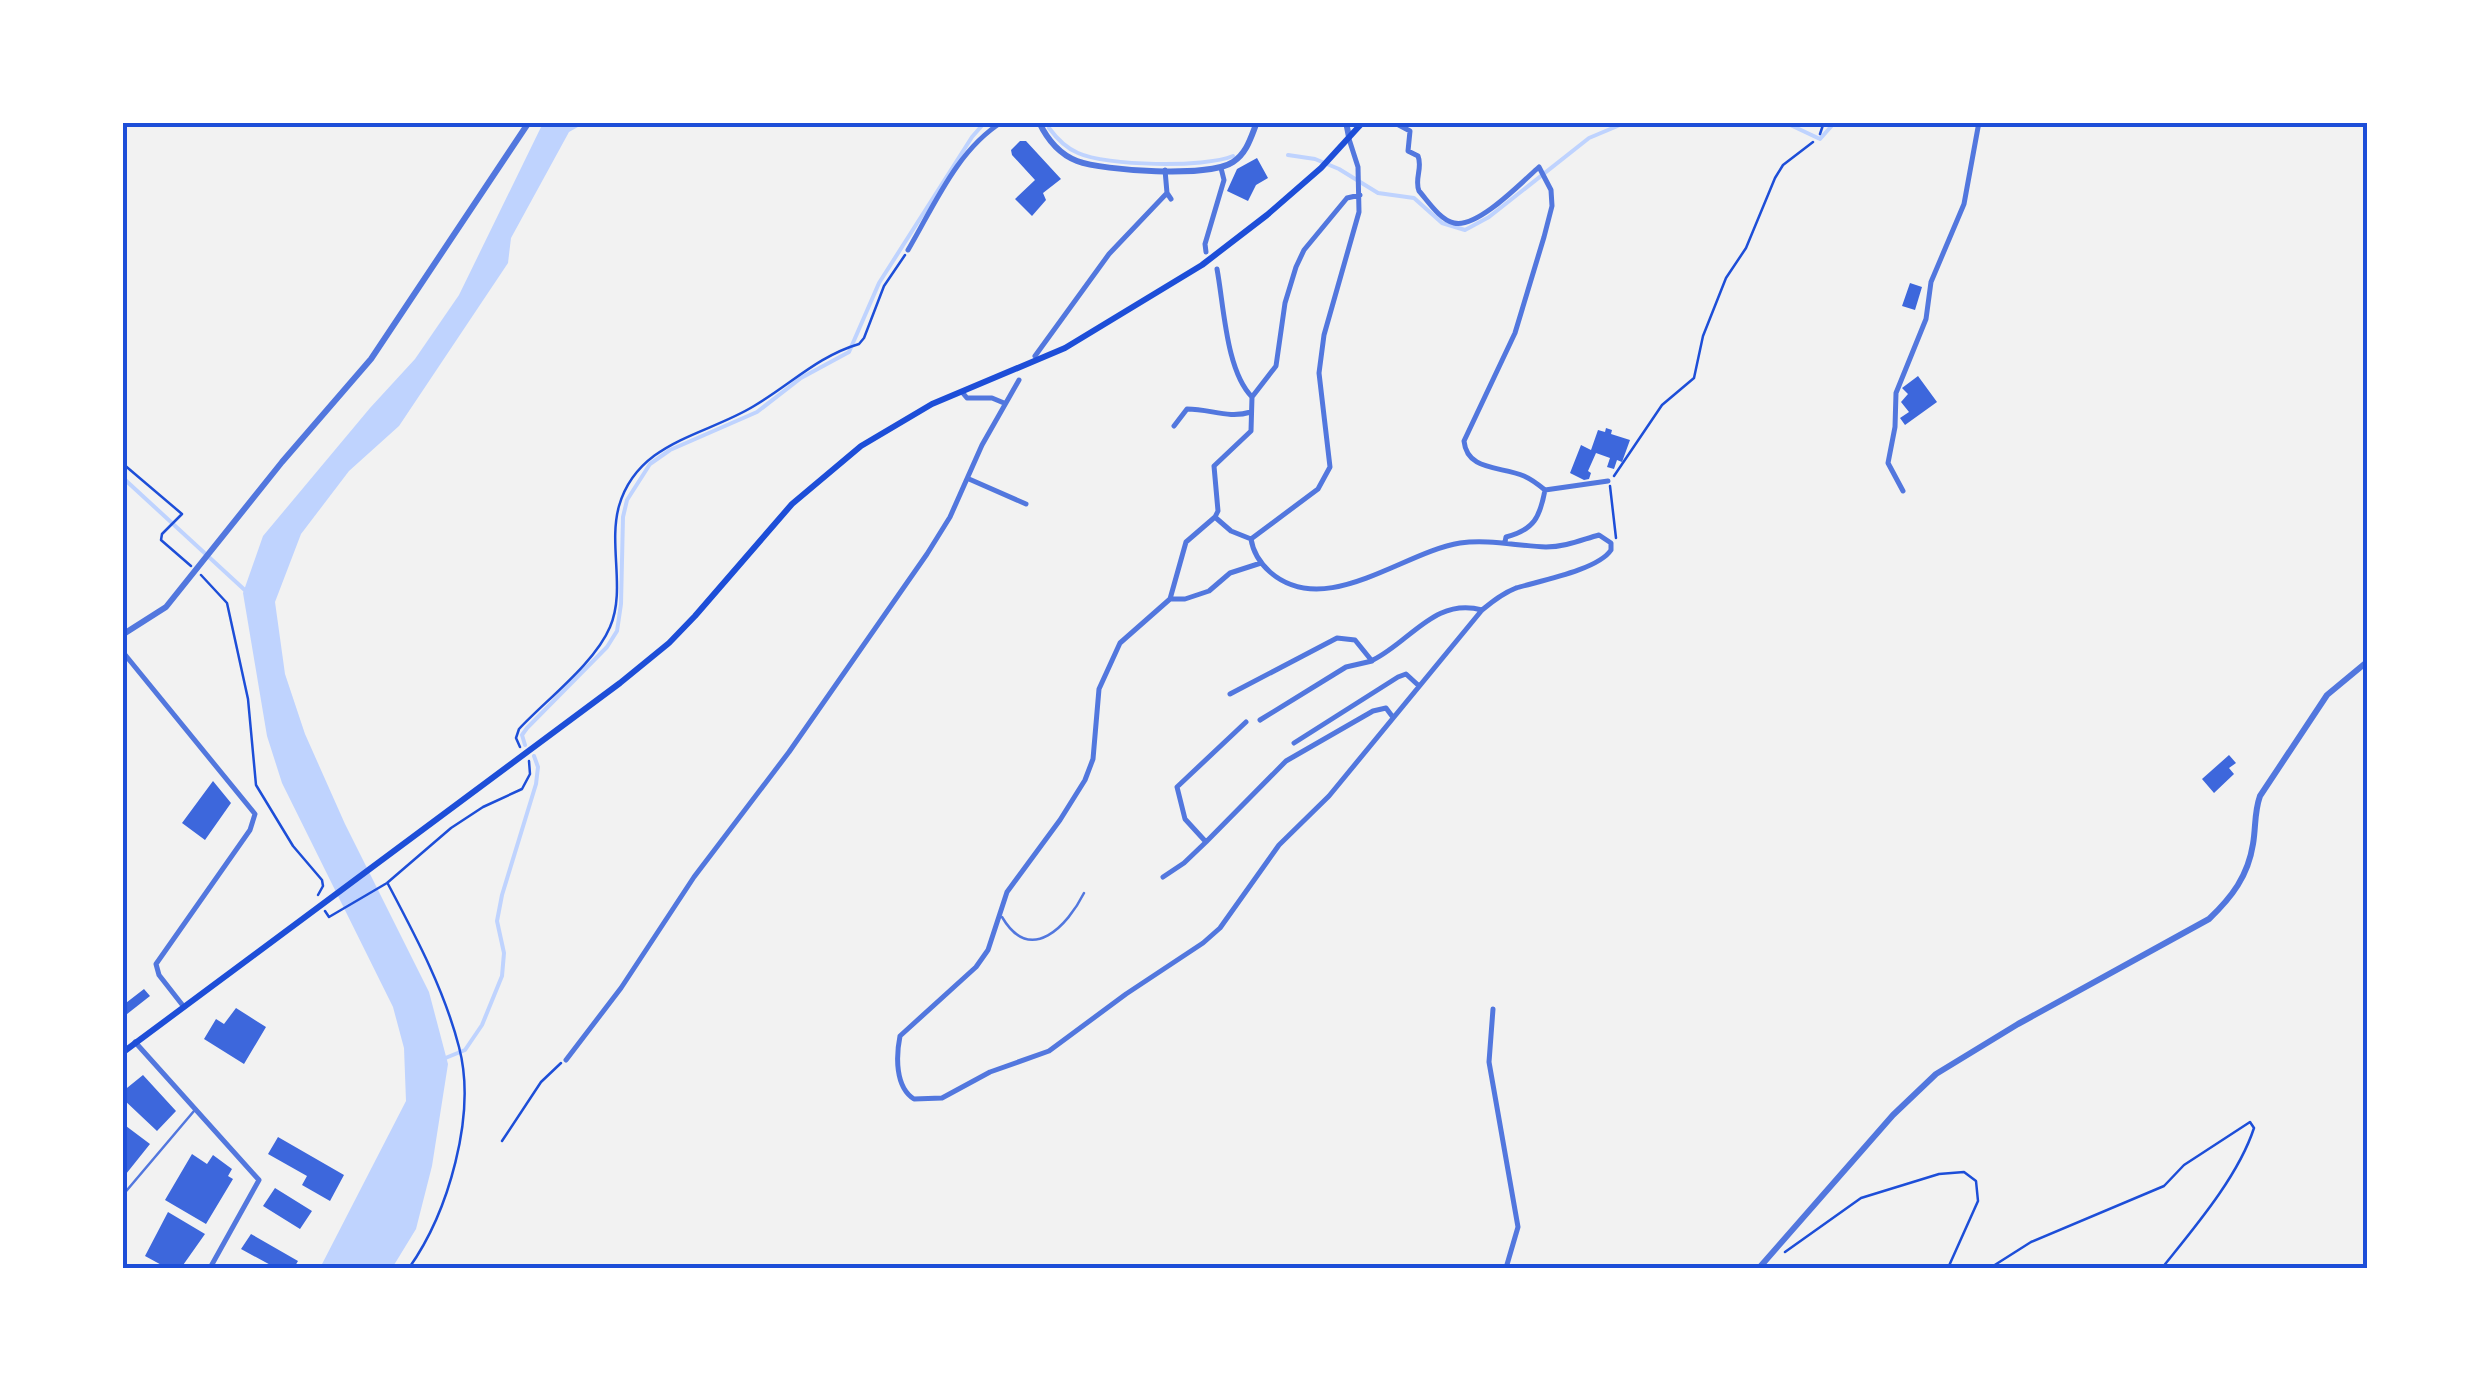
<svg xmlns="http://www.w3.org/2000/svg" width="2490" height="1391" viewBox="0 0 2490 1391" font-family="Overpass,sans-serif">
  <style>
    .water { fill: #bfd3fe }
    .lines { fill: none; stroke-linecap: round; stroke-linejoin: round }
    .stream { stroke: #bfd3fe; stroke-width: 4 }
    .building { fill: #3d67dc }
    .path { stroke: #1d4ed8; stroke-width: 2.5 }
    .service { stroke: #5277de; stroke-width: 2.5 }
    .minor { stroke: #5277de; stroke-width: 5 }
    .tertiary { stroke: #5277de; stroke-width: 6 }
    .secondary { stroke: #1d4ed8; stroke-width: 6 }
    .neatline { fill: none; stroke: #1d4ed8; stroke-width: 4 }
  </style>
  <rect width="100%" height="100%" fill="#f2f2f2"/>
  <path class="water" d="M543,123h42l-16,9 -58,106 -3,25 -109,163 -50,45 -48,63 -26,68 10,72 20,60 40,90 84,168 19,72 -16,102 -16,63 -22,36 -3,3h-71l86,-167 -2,-53 -11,-41 -111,-224 -15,-47 -24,-143 20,-57 107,-128 45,-49 44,-64z"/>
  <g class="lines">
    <path class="stream" d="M1784,122l36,17 15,-17
      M1049,128c8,11 17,20 29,25 28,13 127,15 155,3
      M1288,155l27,4 24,10 39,24 36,5 28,25 23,7 24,-13 100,-79 38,-16
      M122,477l126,116
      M525,745l-3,-10 5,-7 80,-81 10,-16 4,-27 2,-87 4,-17 23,-36 20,-14 87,-38 44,-34 48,-26 30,-69 93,-146 13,-15
      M443,1059l22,-9 17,-25 20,-49 2,-23 -7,-32 5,-26 34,-111 2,-17 -4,-11"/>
  </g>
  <path class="building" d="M1020,141h6l35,38 -18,14 3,7 -14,16 -17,-17 20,-19 -23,-25 -1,-5z
    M1257,158l11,20 -12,7 -8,16 -21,-10 10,-22z
    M1910,283l12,4 -7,23 -13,-4z
    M1918,376l19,26 -32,23 -5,-7 9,-6 -8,-10 7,-8 -6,-6z
    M1606,428l6,2 -1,4 19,6 -8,22 -5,-2 -3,9 -7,-2 3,-9 -14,-5 -8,18 3,2 -2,6 -5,1 -14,-7 11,-28 10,5 7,-20 7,2z
    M2229,755l7,8 -7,5 5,6 -20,19 -12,-14z
    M213,781l18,22 -26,37 -23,-17z
    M144,989l6,7 -28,22v-12z
    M236,1008l30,19 -22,37 -40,-25 12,-20 8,5z
    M143,1075l33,36 -19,20 -35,-33v-6z
    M122,1123l28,21 -28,35z
    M278,1137l66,38 -14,26 -28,-16 5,-9 -39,-22z
    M192,1154l15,10 6,-9 19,14 -4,7 5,3 -27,45 -41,-24z
    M275,1188l37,23 -12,18 -37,-23z
    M168,1212l37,22 -24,34h-14l-22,-12z
    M251,1234l47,27 -4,7h-18l-35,-19z"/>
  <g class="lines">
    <path class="path" d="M1820,134l4,-12
      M122,463l60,51 -20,20 -1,6 30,26
      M1614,476l48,-71 32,-27 9,-42 23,-58 20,-30 29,-70 8,-13 30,-23
      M1610,486l6,52
      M201,575l26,28 21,96 8,86 37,61 29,34 1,6 -5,9
      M520,747l-4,-9 3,-9c27,-29 76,-66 91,-102 16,-37 -2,-82 9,-121 19,-65 86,-70 135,-100 36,-21 64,-50 105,-62l5,-6 20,-52 21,-31
      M388,884c28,53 56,105 71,163 18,68 -11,166 -50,221
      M325,911l4,6 58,-34 64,-55 32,-21 39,-18 8,-15 -1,-13
      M502,1141l39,-59 20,-19
      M1785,1252l76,-54 78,-24 25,-2 12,9 2,20 -30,67
      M1990,1268l41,-26 133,-56 20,-21 66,-43 4,6c-16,49 -60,100 -92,140"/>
    <path class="service" d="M1002,917c29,49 66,8 82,-24
      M122,1196l72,-85"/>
    <path class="minor" d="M1021,122l18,1
      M1393,122l17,9 -2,20 10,5c5,12 -4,23 1,35 9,10 21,29 35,32 23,6 68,-41 85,-56l12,23 1,16 -8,31 -29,96 -51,108c3,30 36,25 60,35 7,3 15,9 21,14
      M1165,170l2,23 4,6
      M908,250c26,-44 49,-100 94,-128
      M1206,252l-1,-8 19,-64 -3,-12
      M1217,269c7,37 9,102 35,128
      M1035,356l74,-102 58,-61
      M962,392l5,6h25l12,5
      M1174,426l13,-17c24,0 41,10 64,3
      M969,479l57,25
      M1903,491l-15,-28 7,-36 1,-34 30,-74 5,-37 33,-78 15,-82
      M1216,518l15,13 20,8
      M1251,539c2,13 9,24 19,33 55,48 133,-20 190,-29 29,-4 57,3 86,4 19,0 35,-7 53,-12l12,8v7c-13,20 -72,31 -95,38 -13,5 -23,13 -34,22l-153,186 -50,49 -59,83 -17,15 -77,51 -77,57 -59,21 -48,26 -28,1c-19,-12 -18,-43 -14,-63l76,-69 12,-17 19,-58 53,-72 25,-40 8,-21 6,-70 21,-46 50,-44 16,-57 29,-25 3,-6 -4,-45 37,-35 1,-34 24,-31 9,-63 11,-36 8,-17 43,-52 13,-3
      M1251,539l67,-50 12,-22 -11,-94 5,-38 35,-123 -1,-45 -9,-28
      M1505,542l1,-5c28,-7 34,-20 39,-47l63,-9
      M1170,599h15l24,-8 21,-18 31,-10
      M122,651l133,163 -5,16 -94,134 3,11 25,32
      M1373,660c38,-19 62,-63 109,-50
      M1230,694l107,-56 18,2 17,21 -26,6 -86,53
      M1246,722l-69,65 8,32 21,23 80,-81 87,-50 13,-3 6,8
      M1294,743l104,-66 8,-3 12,11
      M1163,877l21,-14 22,-21
      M1493,1009l-4,53 29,165 -12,41
      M135,1042l124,138 -49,88
      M566,1060l55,-72 73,-111 95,-125 138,-198 23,-37 32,-72 37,-65"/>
    <path class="tertiary" d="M1039,122c8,17 20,32 38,39 27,10 132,17 156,1 14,-9 18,-25 24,-40
      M1346,122l3,15
      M122,635l44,-28 116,-145 89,-103 158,-237
      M1759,1268l134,-153 43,-41 82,-50 191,-105c23,-22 39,-43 44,-75 3,-17 1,-31 7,-48l67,-101 41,-34"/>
    <path class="secondary" d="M122,1053l498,-370 49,-40 26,-27 97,-112 69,-58 71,-42 133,-56 137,-83 65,-50 54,-47 42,-46"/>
  </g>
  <rect width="2490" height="1391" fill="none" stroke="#ffffff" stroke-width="250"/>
  <rect x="125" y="125" width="2240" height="1141" class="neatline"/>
</svg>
